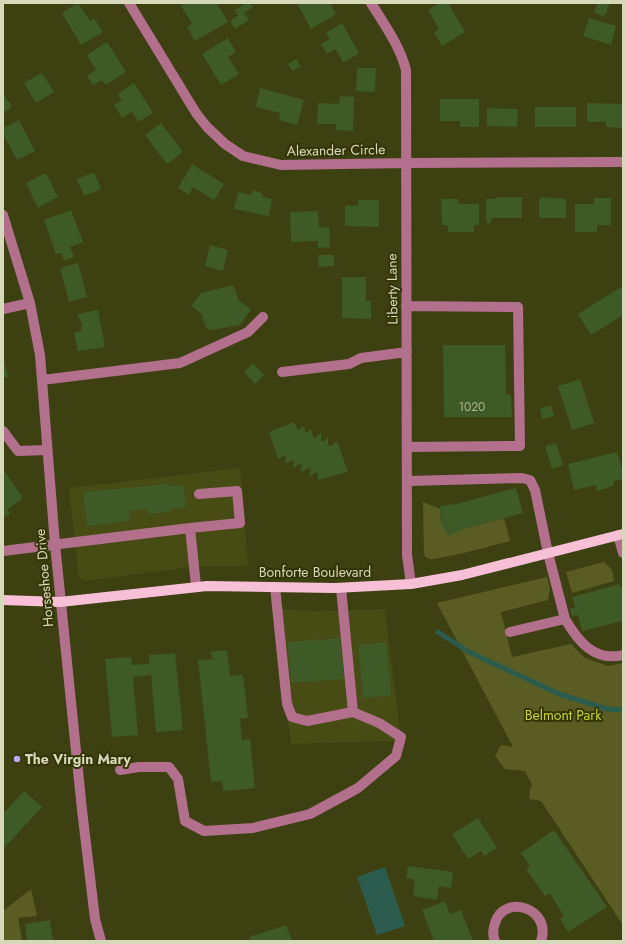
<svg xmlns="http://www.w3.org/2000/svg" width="626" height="944" viewBox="0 0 626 944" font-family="Jost,sans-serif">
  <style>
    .built { fill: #474b14 }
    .green { fill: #595d23 }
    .water { fill: #2b5c4e }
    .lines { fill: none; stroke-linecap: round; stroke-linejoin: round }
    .stream { stroke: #2b5c4e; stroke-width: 5 }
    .building { fill: #3e5a27 }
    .minor { stroke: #b3708d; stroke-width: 10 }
    .major { stroke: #f8c0d7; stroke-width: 10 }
    .poi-dot { fill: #b9aaf7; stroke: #333504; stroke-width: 1.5 }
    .labels { text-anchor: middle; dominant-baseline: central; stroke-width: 4; stroke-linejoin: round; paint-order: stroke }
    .number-label { font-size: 12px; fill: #afb995 }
    .street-label { font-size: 14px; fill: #d5d9ba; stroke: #333504 }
    .park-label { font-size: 14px; fill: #c9d228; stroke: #333504 }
    .poi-label { font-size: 14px; font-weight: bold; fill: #d5d9ba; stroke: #333504; text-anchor: start }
  </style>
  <rect width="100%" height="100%" fill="#3d4011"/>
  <path class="built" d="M240,468l8,98 -58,1 -105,14 -6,-3 -10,-90z
    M272,608l39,3 74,-2 16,132 -110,3z"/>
  <path class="green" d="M423,502l17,7 1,13 7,13 15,-6 41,-11 6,23 -46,12 -30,6h-5l-4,-2 -1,-3z
    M604,562l8,8 2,11 -42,12 -6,-21z
    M547,577l3,11 -2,12 -47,12 11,45 59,-13 14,14 23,8 15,-3v262l-82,-124 -12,-2 1,-10 2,-4 -7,-14 -20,-2 -10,-13 6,-11 12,2 -76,-144z
    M31,889l6,27 -19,2 4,23h-19v-30z"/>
  <path class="water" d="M385,867l20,59 -28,9 -20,-58z"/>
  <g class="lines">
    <path class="stream" d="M438,632l31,20 90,42 48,15 16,1"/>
  </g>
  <path class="building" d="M78,3l12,18 4,-3 9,14 -22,13 -19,-32z
    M187,3h15v1l15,-1 11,19 -33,19 -8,-14 5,-3 -11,-18z
    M246,3h4l3,4 -9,6 5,7 -14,9 -5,-8 8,-5 -3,-6z
    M297,3h33l6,11 -25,15z
    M440,3h8l17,29 -23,14 -8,-14 5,-3 -11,-19z
    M598,3h12l-6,14 -10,-5z
    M589,18l27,8 -5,19 -28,-9z
    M342,23l17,30 -16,10 -7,-14 -9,5 -6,-10 9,-5 -4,-6z
    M228,38l8,14 -8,5 11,17 -18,11 -19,-31z
    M107,42l19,30 -20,13 -4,-5 -9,5 -6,-9 9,-6 -9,-15z
    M296,59l5,8 -8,4 -5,-7z
    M357,68h19l-1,24 -19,-1z
    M42,73l12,19 -18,11 -12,-20z
    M134,83l19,30 -15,9 -6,-10 -10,6 -8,-13 8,-5 -4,-6z
    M260,88l44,12 -7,25 -18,-5 1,-7 -24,-6z
    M3,93l9,14 -9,6z
    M340,96l14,1 -1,34 -17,-1v-6h-19l1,-21 21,1z
    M440,99h39v28h-19v-6h-20z
    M587,103l36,1v24l-17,-1v-5h-19z
    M535,107h41v20h-41z
    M487,108l31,1 -1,18 -30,-1z
    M19,120l16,31 -18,9 -14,-26v-6z
    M161,123l22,29 -16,12 -22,-29z
    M192,164l32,20 -10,16 -21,-13 -4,8 -11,-7z
    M94,172l7,17 -17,7 -7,-17z
    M46,173l12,24 -20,11 -12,-25z
    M253,190l9,3v4l10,2 -3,17 -35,-7 4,-17 14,3z
    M497,197h25v21h-28l-3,1v4h-4v-4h-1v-20h11z
    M542,197l24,2v19h-27v-20l3,1z
    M594,198h17v27h-14v7h-22v-28h19z
    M441,199h17l1,5h20v21h-5v7h-26v-7h-6z
    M358,200h21v27l-34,-1v-21l13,1z
    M71,210l12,32 -13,5 4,10 -10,4 -3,-8 -5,1 -12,-34z
    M318,211l1,17 10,-1 1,20 -12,1v-7l-27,1 -1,-30z
    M210,245l18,5 -5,21 -18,-5z
    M318,255h16v11l-15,1z
    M78,263l9,34 -18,5 -9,-34z
    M342,277h24v24h5v18l-29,-1z
    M229,286h4l2,3 4,12 12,8 -11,16 -28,5h-4l-3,-4 -3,-12 -11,-8 10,-13z
    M621,287l2,3v25l-32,20 -13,-21z
    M98,310l7,37 -27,4 -4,-18 7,-2 1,-7 -5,-10z
    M443,345h62l1,49 5,1 1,22h-68z
    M3,355l5,22 -5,1z
    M253,363l11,12 -9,9 -11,-12z
    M580,379l14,44 -22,7 -14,-44z
    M551,405l3,11 -12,3 -2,-11z
    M294,422l4,8 6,-4 1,6 2,1 4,-4 2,8 2,1 6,-6v9l2,1 5,-5v8l3,1 6,-5 11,31 -30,8v-6l-2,-2 -7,4 2,-7 -3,-1 -8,5 2,-8 -2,-1 -7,4 1,-7 -2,-1 -7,4 1,-7 -2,-1 -6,3 -9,-27z
    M556,443l7,22 -11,4 -7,-23z
    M617,452l6,22v5l-9,2 -1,5 -16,5 -1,-6 -22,5 -6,-26z
    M3,469l20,29 -16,12 3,3 -7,5z
    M168,484v2l16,-1 2,22 -16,2 1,3 -23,2v-5l-19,2 1,10 -43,5 -4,-34z
    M516,488l7,25 -60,16 -15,7 -7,-14 -1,-16 16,-2z
    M620,584v3h3v34l-41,10 -4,-16 -6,1 -2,-7 5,-2 -3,-10z
    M340,638l4,41 -53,4 -4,-41z
    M386,642l5,53 -28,3 -5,-53z
    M227,650l3,26 13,-1 5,43h-8l2,22 8,-1 5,49 -32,3 -1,-10 -11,1 -13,-122 15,-1 -3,-7z
    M175,653l8,77 -27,2 -5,-57 -18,2 5,58 -26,2 -7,-78 26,-2 1,8 17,-1v-9z
    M24,791l18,16 -39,42v-39l2,2z
    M478,818l19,30 -13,8 -3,-5 -13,8 -16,-25z
    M554,830l53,77 -39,25 -8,-13 4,-3 -14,-23 -5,3 -19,-27 4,-2 -9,-14z
    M408,866l45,6 -2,16 -12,-2 -2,14 -24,-4 2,-16 -9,-2z
    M445,901l5,13 11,-4 12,31h-39l-12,-31z
    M50,920l3,21h-26l-2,-17z
    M286,925l6,16h-42l-1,-4z"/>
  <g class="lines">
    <path class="minor" d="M129,3l67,110 11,14 18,17 18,12 38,9 125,-2 217,-1
      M371,3c13,21 29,43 35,67l1,485 4,29
      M3,215l27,88 10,52 15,189 27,266 13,109 6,22
      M406,306l112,1 2,139 -113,1
      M3,309l27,-6
      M282,372l67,-8 12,-6 46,-6
      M42,380l138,-17 68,-31 15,-15
      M3,431l15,20 29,-1
      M408,481l114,-3 8,2 5,10 13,63 17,66 -55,13
      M190,528l50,-5 -3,-32 -38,3
      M618,535l5,18
      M3,551l187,-23 6,58
      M275,587l12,117 5,13 15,4 46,-9 -12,-124
      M565,619c13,22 29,43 58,36
      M120,770l19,-3h30l9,12 7,42 19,10 49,-3 57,-14 48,-26 38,-32 5,-19 -22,-14 -26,-11
      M495,941c-3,-6 -2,-12 0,-18 9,-30 57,-15 46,18"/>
    <path class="major" d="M3,600l57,2 147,-16 128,2 76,-4 51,-9 161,-41"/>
  </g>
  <circle class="poi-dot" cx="17" cy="759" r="4"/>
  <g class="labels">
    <g class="number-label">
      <text x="472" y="407">1020</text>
    </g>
    <g class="street-label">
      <text transform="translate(336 150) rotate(-1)">Alexander Circle</text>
      <text transform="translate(392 289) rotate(-91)">Liberty Lane</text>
      <text x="315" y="572">Bonforte Boulevard</text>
      <text transform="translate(44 578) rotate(-95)">Horseshoe Drive</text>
    </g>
    <g class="park-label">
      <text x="563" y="715">Belmont Park</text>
    </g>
    <g class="poi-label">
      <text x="25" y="759">The Virgin Mary</text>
    </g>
  </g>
  <rect width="626" height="944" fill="none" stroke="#d5d9ba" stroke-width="8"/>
</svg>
